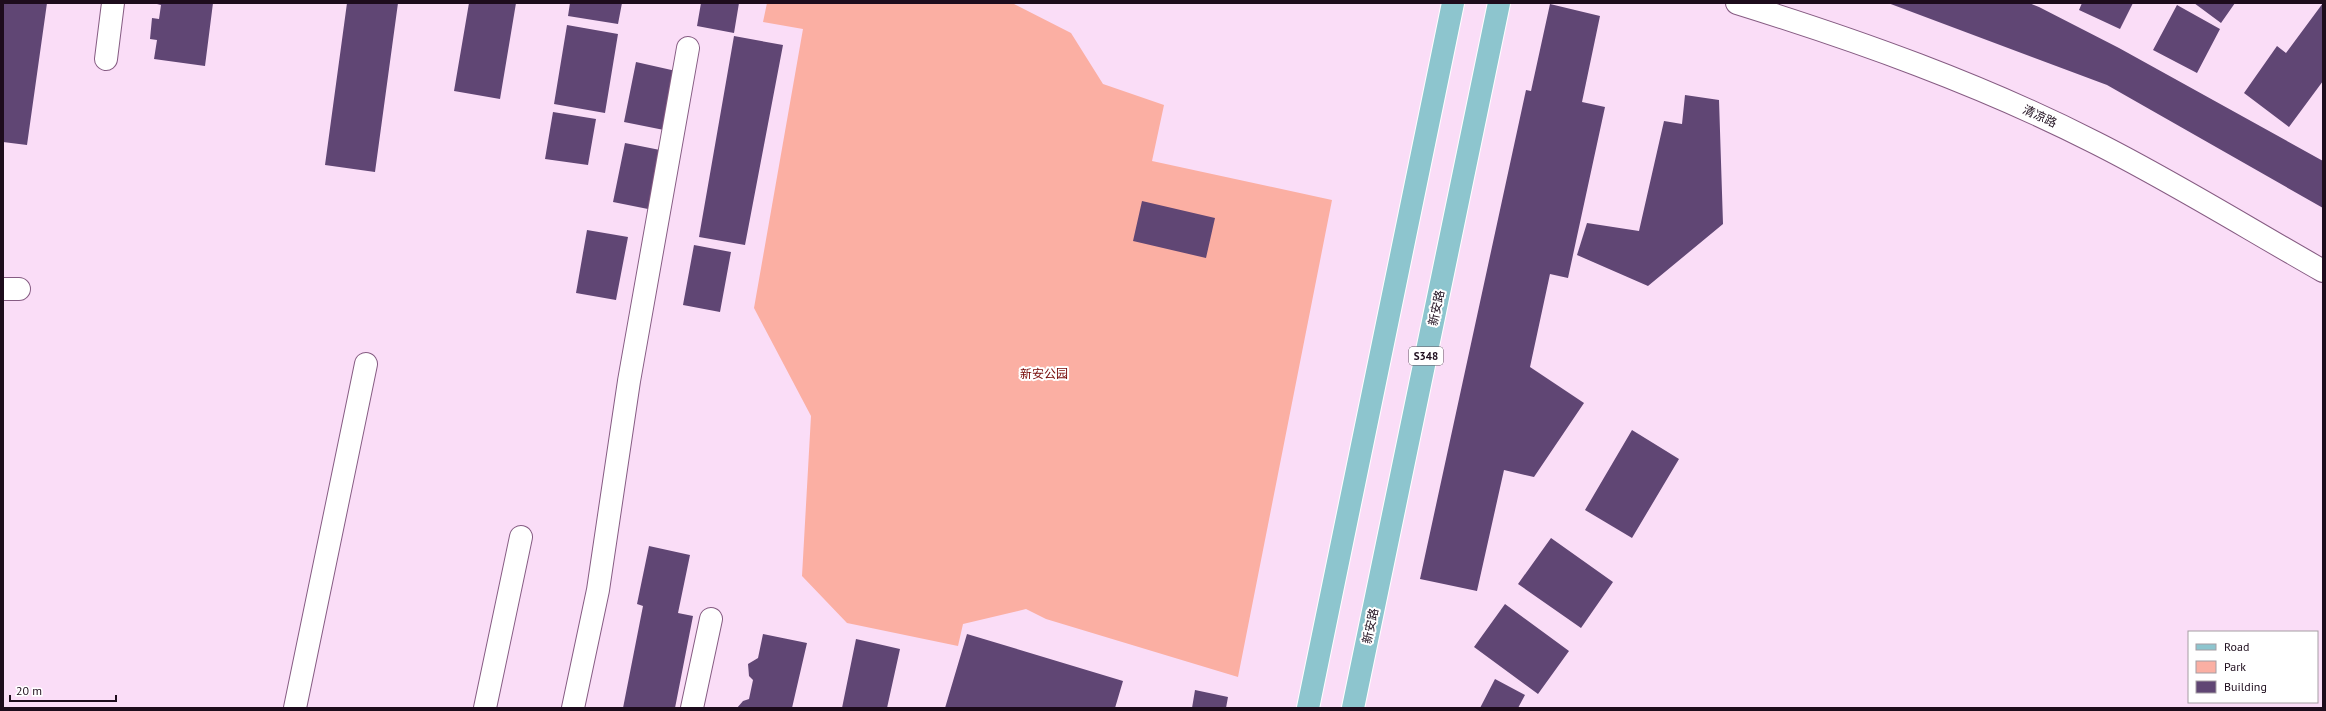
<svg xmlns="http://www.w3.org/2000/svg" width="2326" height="711" viewBox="0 0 2326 711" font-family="'PT Sans','Noto Sans SC',sans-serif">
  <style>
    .green { fill: #fbafa3 }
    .building { fill: #604674 }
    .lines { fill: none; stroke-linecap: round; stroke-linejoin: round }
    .minor-casing { stroke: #865c83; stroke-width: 24 }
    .major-casing { stroke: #fff; stroke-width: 24 }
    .minor { stroke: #fff; stroke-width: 22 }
    .major { stroke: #8dc5ce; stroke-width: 22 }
    .labels { text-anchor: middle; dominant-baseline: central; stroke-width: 4; stroke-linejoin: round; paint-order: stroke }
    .shield { fill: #fff; stroke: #615560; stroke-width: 1 }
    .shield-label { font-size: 11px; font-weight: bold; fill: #1d0c1c }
    .street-label { font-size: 12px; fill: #1d0c1c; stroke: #fff }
    .park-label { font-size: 12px; fill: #740604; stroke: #fff }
  </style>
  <rect width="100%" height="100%" fill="#faddf7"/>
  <path class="green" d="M767,3h245l59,30 32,51 61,21 -12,56 180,39 -94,477 -192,-58 -20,-10 -63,15 -5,22 -111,-23 -45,-47 9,-160 -57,-108 49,-279 -40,-7z"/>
  <path class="building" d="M3,3h44l-20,142 -24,-3z
    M153,3h60l-8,63 -51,-7 3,-19 -7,-1 2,-21 7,1 2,-14z
    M347,3h51l-23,169 -50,-7z
    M469,3h47l-16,96 -46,-8z
    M570,3h52l-4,21 -50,-8z
    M701,3h38l-5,30 -37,-7z
    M1888,3h141l10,4 80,41 204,113v47l-216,-123z
    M2082,3h51l-13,26 -41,-19z
    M2194,3h41l-14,20z
    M2323,3v78l-34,46 -45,-34 33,-47 9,7z
    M1550,4l50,12 -18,86 23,5 -37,171 -18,-4 -20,93 54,36 -50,74 -30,-7 -27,121 -57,-12 106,-489 5,1z
    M2177,5l43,24 -23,44 -44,-23z
    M567,25l51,9 -13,79 -51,-9z
    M734,36l49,9 -38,200 -46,-8z
    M636,62l40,9 -12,59 -40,-8z
    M1685,95l34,5 4,124 -75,62 -71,-31 10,-32 52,8 25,-110 18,3z
    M553,112l43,7 -8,46 -43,-6z
    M625,143l35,7 -12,59 -35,-7z
    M1142,201l73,17 -9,40 -73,-17z
    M587,230l41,7 -12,63 -40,-7z
    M694,245l37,7 -11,60 -37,-7z
    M1632,430l47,29 -47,79 -47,-28z
    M1551,538l62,44 -32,46 -63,-44z
    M649,546l41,9 -12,58 15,3 -18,92h-52l20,-102 -6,-2z
    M1505,604l64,47 -31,43 -64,-47z
    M763,634l44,9 -15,65h-55l6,-7 6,-2 4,-19 -4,-4 -1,-12 10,-6z
    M967,634l156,47 -8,27h-170z
    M856,639l44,10 -13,59h-45z
    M1495,679l30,16 -7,13h-38z
    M1195,690l33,7 -2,11h-34z"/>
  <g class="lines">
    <g class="minor-casing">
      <path id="minor" d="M1737,3c122,38 243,81 357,139 78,39 153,86 229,129
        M106,59l7,-56
        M3,289h16
        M295,708l71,-344
        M485,708l36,-171
        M573,708l25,-118 31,-209 59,-333
        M692,708l19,-89"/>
    </g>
    <g class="major-casing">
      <path id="major" d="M1308,708l145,-705
        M1353,708l146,-705"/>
    </g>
    <use href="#minor" class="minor"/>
    <use href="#major" class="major"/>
  </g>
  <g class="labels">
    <rect class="shield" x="1409" y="347" width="34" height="18" rx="3"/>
    <g class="shield-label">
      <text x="1426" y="356">S348</text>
    </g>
    <g class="street-label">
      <text transform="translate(2040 116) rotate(25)">清凉路</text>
      <text transform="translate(1436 308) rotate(-78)">新安路</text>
      <text transform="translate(1370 626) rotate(-78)">新安路</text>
    </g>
    <g class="park-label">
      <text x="1044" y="373">新安公园</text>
    </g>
  </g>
  <rect width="2326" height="711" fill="none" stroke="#1d0c1c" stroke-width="8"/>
  <rect x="2188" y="631" width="130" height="72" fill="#ffffff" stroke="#a59ea4"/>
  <rect x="2196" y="644" width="20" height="6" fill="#8dc5ce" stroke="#a59ea4"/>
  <text x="2224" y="651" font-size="12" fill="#1d0c1c">Road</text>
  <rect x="2196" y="661" width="20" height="12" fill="#fbafa3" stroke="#a59ea4"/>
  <text x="2224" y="671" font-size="12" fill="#1d0c1c">Park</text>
  <rect x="2196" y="681" width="20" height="12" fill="#604674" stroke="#a59ea4"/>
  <text x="2224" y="691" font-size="12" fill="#1d0c1c">Building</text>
  <path d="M10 695v6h106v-6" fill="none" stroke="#1d0c1c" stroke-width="2"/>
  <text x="16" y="695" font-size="12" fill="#1d0c1c" stroke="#ffffff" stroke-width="3" paint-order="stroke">20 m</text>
</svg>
